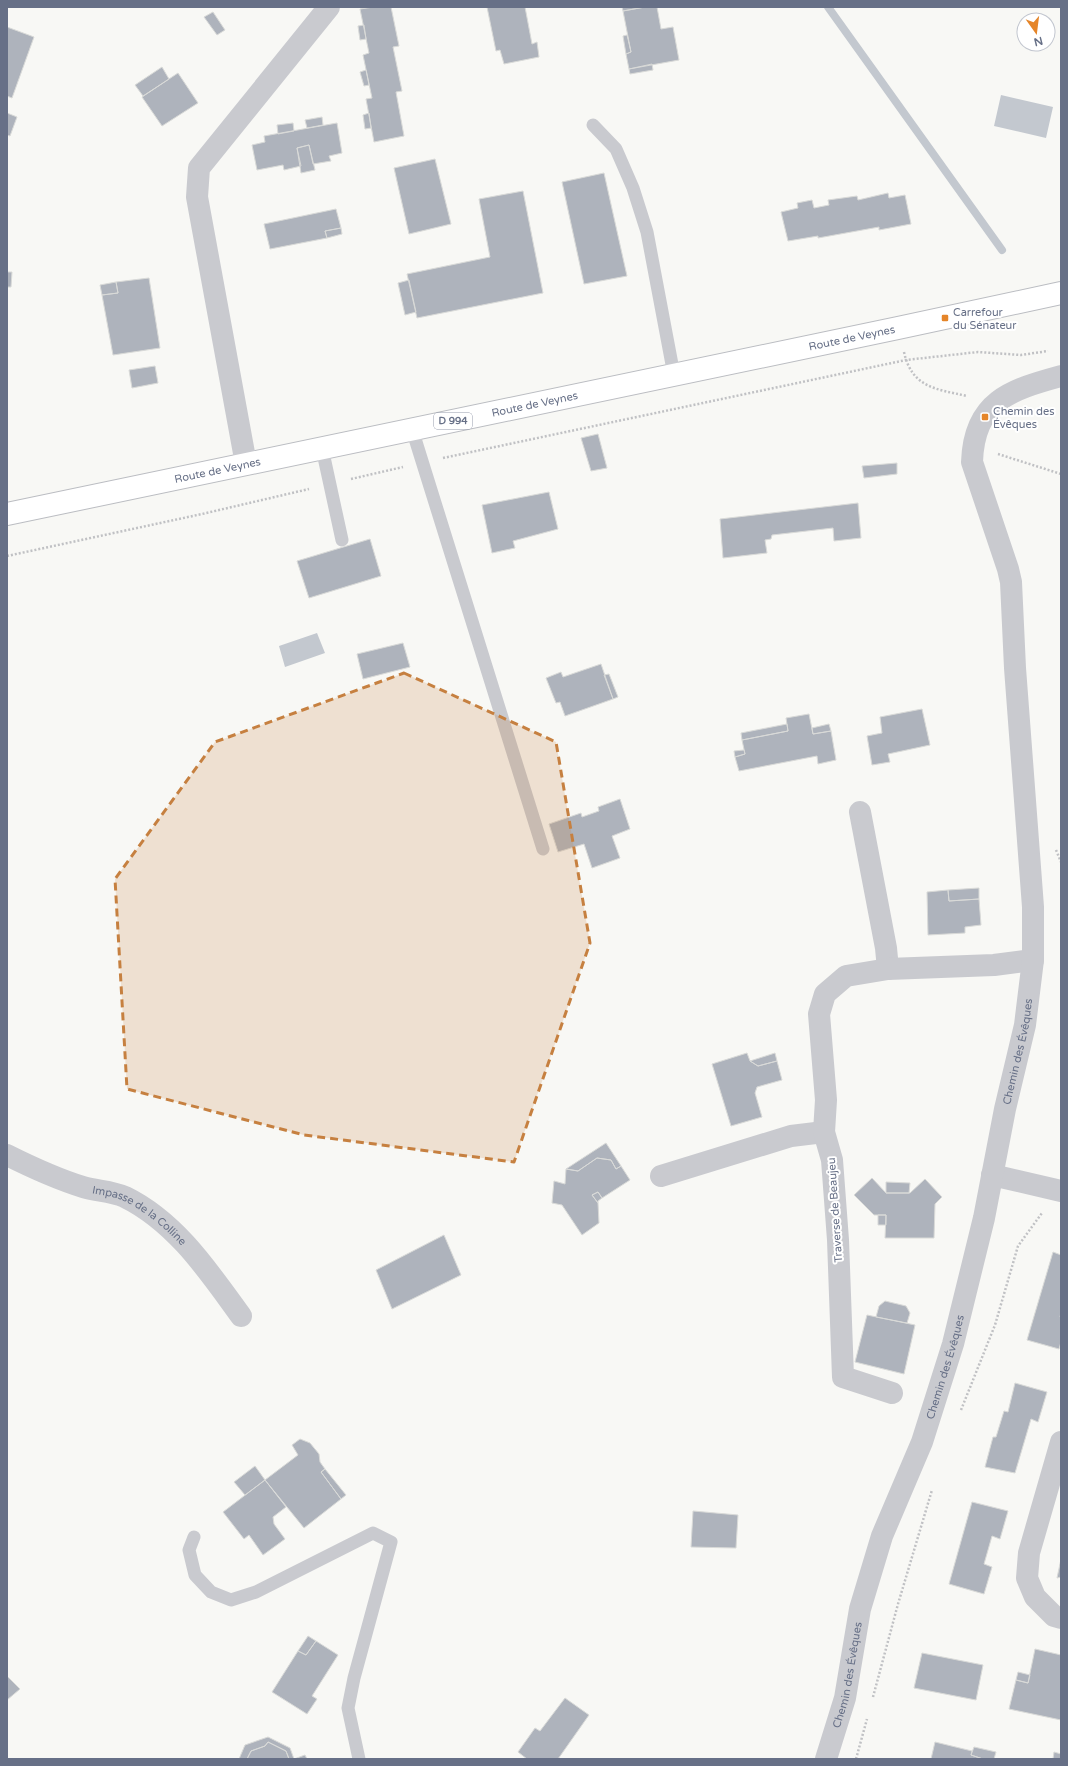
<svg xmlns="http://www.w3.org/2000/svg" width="1068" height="1766" viewBox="0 0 1068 1766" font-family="'Varela Round',sans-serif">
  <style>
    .water { fill: #c3c8cf }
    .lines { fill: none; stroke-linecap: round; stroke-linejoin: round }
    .stream { stroke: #c3c8cf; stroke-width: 8 }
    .building { fill: #aeb3bc; stroke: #d9dad8 }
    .primary-casing { stroke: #bbbdc2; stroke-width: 24 }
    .path { stroke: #c0c1c4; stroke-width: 2.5; stroke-dasharray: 2 2; stroke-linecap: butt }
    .lane { stroke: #c9cacf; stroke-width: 13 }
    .street { stroke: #c9cacf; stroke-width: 22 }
    .primary { stroke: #fff; stroke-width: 22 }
    .marked { fill: #c68040; fill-opacity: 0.2; stroke: #c68040; stroke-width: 3; stroke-dasharray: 8 5; stroke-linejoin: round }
    .poi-dot { fill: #e58529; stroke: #fff; stroke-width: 1.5 }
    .labels { text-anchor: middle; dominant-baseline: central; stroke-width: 4; stroke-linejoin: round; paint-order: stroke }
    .shield { fill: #fff; stroke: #959bab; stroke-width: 1 }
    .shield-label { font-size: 10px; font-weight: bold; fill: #677087 }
    .poi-label { font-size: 11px; fill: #677087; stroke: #fff; text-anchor: start }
    .street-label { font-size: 11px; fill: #677087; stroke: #fff }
  </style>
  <rect width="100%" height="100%" fill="#f8f8f5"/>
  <path class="water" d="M1001,95l52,12 -7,31 -52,-12z
    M317,633l8,20 -40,14 -6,-21z"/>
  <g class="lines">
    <path class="stream" d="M828,7l174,243"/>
  </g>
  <path class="building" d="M374,7h17l8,39 -6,1 9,44 -6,1 8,44 -30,6 -8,-43 6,-1 -9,-43 6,-2 -9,-44z
    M487,7h38l7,37 5,-2 2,15 -35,7 -4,-14 -4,1z
    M622,7h23l-22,4z
    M645,7h12l4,22 12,-2 6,33 -50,9 -3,-15 5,-2 -8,-41z
    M213,12l12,18 -8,5 -13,-18z
    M364,25l2,14 -6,1 -2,-14z
    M7,27l27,10 -22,61 -5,-2z
    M627,35l4,17 -5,2 -3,-18z
    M652,64l1,6 -23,4 -1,-5z
    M162,67l7,12 -26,17 -8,-11z
    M366,70l3,15 -5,1 -4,-14z
    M178,73l20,30 -36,23 -20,-29z
    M7,113l10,4 -7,19 -3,-1z
    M369,113l2,15 -6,1 -2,-14z
    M322,117l1,8 -16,3 -2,-8z
    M293,123l1,8 -16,3 -1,-9z
    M337,123l5,30 -13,3 2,5 -18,3 -4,-19 -12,3 4,18 -17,4 -1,-5 -26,5 -5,-25 13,-3 -1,-6z
    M309,145l6,25 -14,3 -4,-25z
    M435,159l16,65 -42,10 -15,-66z
    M604,173l23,103 -43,8 -22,-102z
    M523,191l20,102 -126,25 -10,-44 83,-17 -11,-58z
    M888,193l1,5 16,-3 6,29 -32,6v-3l-61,11v-2l-30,5 -7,-29 17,-4 -1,-5 15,-3 2,8 15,-3 -1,-5 29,-4 1,4z
    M336,209l5,19 -16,3 2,7 -57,11 -6,-25z
    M341,228l1,6 -15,4 -2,-7z
    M7,272h5l-1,15h-4z
    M149,278l11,70 -47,7 -11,-60 16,-2 -2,-11z
    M409,280l7,32 -11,3 -7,-32z
    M116,282l2,11 -16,2 -2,-10z
    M155,366l3,17 -26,5 -3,-18z
    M598,434l9,34 -16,3 -10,-33z
    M897,463v11l-33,4 -2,-12z
    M549,492l9,37 -45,12 2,7 -23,5 -10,-48z
    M858,503l3,35 -27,3 -1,-13 -61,7 -1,4 -6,1 2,13 -44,5 -3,-39z
    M370,539l11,37 -72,22 -12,-37z
    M403,643l7,24 -47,12 -6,-25z
    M601,664l12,35 -48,17 -5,-14 -4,1 -10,-25 15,-6 2,5z
    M609,674l9,23 -5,2 -9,-24z
    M922,709l8,36 -42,9 2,8 -18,3 -5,-29 15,-3 -2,-16z
    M809,714l4,20 18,-3 5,29 -18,4 -1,-8 -78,15 -4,-14 10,-3 -3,-14 46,-9 -2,-13z
    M787,724l1,7 -46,9 -1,-7z
    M829,724l2,7 -18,3 -1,-6z
    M744,750l1,4 -10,3 -1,-6z
    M620,799l10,30 -18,7 8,22 -28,10 -8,-24 -26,8 -9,-28 32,-11 1,4 17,-6 -1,-4z
    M979,888v11l-30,2 -1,-11z
    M948,890l1,11 30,-2 2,26 -16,2v6l-37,2 -1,-43z
    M747,1053l3,8 8,5 19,-5 5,19 -25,7 -2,6 7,24 -31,9 -19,-62z
    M775,1053l2,8 -19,5 -8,-5z
    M606,1143l15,23 -5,3 -5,-9 -14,-2 -19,13 -12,-2z
    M597,1158l14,2 5,9 5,-3 9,14 -28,18 -4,-6 -6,3 6,8 1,20 -17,12 -20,-30 -10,-2 2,-22 11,3 1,-15 12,2z
    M872,1178l14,15h24l15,-14 17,18 -7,7 -1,34h-49l1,-23h-12l-20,-20z
    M886,1182l24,1 -1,10h-23z
    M598,1192l4,6 -4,3v2l-6,-8z
    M878,1215h8v10h-8z
    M444,1235l17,40 -69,34 -16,-39z
    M1053,1252l8,3v58l-1,4 1,1v24l-2,7 -32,-9z
    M885,1301l21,5 4,7 -3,10 -31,-6 3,-11z
    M867,1315l48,10 -11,49 -49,-12z
    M1015,1383l32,9 -9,30 -7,-3 -16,54 -30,-6 8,-30h3l8,-26 4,1z
    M300,1439l10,4 9,11 1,8 5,7 -4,3 20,27 -37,29 -39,-48 33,-25 -6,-10z
    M255,1466l10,14 -20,15 -11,-13z
    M325,1469l21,26 -5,4 -20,-27z
    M265,1480l21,27 -13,10 1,7 11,15 -22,16 -14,-20 -5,4 -21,-27z
    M972,1502l36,9 -8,28 -8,-3 -8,28 8,3 -8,27 -35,-10z
    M693,1511l45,4 -2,33 -45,-1z
    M1061,1559v18l-4,1z
    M308,1636l8,5 -10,14 -8,-4z
    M316,1641l22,14 -26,41 5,3 -10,15 -35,-22 26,-41 8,4z
    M1035,1649l26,6v65l-52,-11 7,-29 12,3z
    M922,1653l61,12 -7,35 -62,-12z
    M1018,1672l12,3 -2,8 -12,-3z
    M7,1676l13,13 -13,11z
    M565,1698l24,17 -31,44h-31l-9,-7 17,-24 5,3z
    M268,1737l22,11 4,11h-5l-3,-8 -18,-9 -3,4 -14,5 -4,8h-8l6,-14z
    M268,1742l18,9 3,8h-42l4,-8 14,-5z
    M935,1742l37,9 -1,4 12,4h-52z
    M974,1747l22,5 -2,7h-11l-12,-4z
    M1054,1752l7,2v5h-8z
    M305,1755l2,4h-14h1z"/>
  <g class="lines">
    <g class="primary-casing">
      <g id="primary">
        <path id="s3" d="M7,514l891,-186 163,-35"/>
      </g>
    </g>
    <path class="path" d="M904,352c8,36 32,37 63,44
      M998,454l63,20
      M443,458l463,-98 72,-8 43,3 27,-4
      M351,479l52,-12
      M7,556l195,-42 107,-25
      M1056,850l5,12
      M961,1410l34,-85 23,-79 24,-33
      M873,1697l25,-93 34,-114
      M856,1759l11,-40"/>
    <path class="lane" d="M593,125l23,24 17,39 14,44 27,143
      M412,429l131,420
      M322,448l20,92
      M194,1537l-5,13 6,25 16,17 20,8 25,-8 117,-59 18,9 -37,136 -6,30 11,51"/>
    <g class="street">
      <path d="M246,464l-49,-267 2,-29 130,-161"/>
      <path d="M860,812l26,136 2,21"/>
      <path id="s1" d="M7,1155c24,12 50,24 76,32 13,4 29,4 42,10 51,25 84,75 116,119"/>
      <path d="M992,1175l69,16"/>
      <path d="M661,1176l130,-40 33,-4"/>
      <path d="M892,1393l-49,-16 -5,-137 -6,-80 -8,-28 2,-32 -7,-86 6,-20 21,-18 42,-7 106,-4 39,-5"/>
      <path d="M1061,1442l-32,111 -2,25 8,19 19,19 7,2"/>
      <path id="s2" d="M826,1759l19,-61 15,-89 22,-73 40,-94 31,-98 31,-126 21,-109 20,-84 8,-65v-53l-18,-239 -4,-86 -3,-13 -36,-107c2,-61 38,-72 89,-86"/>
    </g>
    <use href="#primary" class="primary"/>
  </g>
  <path class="marked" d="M404,673l152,69 34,201 -76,219 -210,-27 -177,-46 -12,-210 100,-137z"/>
  <g class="poi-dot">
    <rect x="941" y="314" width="8" height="8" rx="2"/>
    <rect x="981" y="413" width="8" height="8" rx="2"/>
  </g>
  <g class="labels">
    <rect class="shield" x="434" y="413" width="38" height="16" rx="3"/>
    <g class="shield-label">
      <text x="453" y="421">D 994</text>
    </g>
    <g class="poi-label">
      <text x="953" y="312">Carrefour<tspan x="953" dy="13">du Sénateur</tspan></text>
      <text x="993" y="411">Chemin des<tspan x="993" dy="13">Évêques</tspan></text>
    </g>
    <g class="street-label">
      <text stroke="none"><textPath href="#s3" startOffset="863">Route de Veynes</textPath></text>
      <text stroke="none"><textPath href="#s3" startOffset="539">Route de Veynes</textPath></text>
      <text stroke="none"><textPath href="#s3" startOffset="215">Route de Veynes</textPath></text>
      <text stroke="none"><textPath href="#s2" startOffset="735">Chemin des Évêques</textPath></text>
      <text transform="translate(835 1210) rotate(-94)">Traverse de Beaujeu</text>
      <text stroke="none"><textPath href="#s1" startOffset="147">Impasse de la Colline</textPath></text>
      <text stroke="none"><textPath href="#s2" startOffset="411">Chemin des Évêques</textPath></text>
      <text stroke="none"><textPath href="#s2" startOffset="87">Chemin des Évêques</textPath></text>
    </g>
  </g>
  <rect width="1068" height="1766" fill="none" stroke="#677087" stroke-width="16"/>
  <g transform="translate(1036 32) rotate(166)"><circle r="19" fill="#ffffff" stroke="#c2c6cf"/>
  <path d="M0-3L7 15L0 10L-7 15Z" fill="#e58529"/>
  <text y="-6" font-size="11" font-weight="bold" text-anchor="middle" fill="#677087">N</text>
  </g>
</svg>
